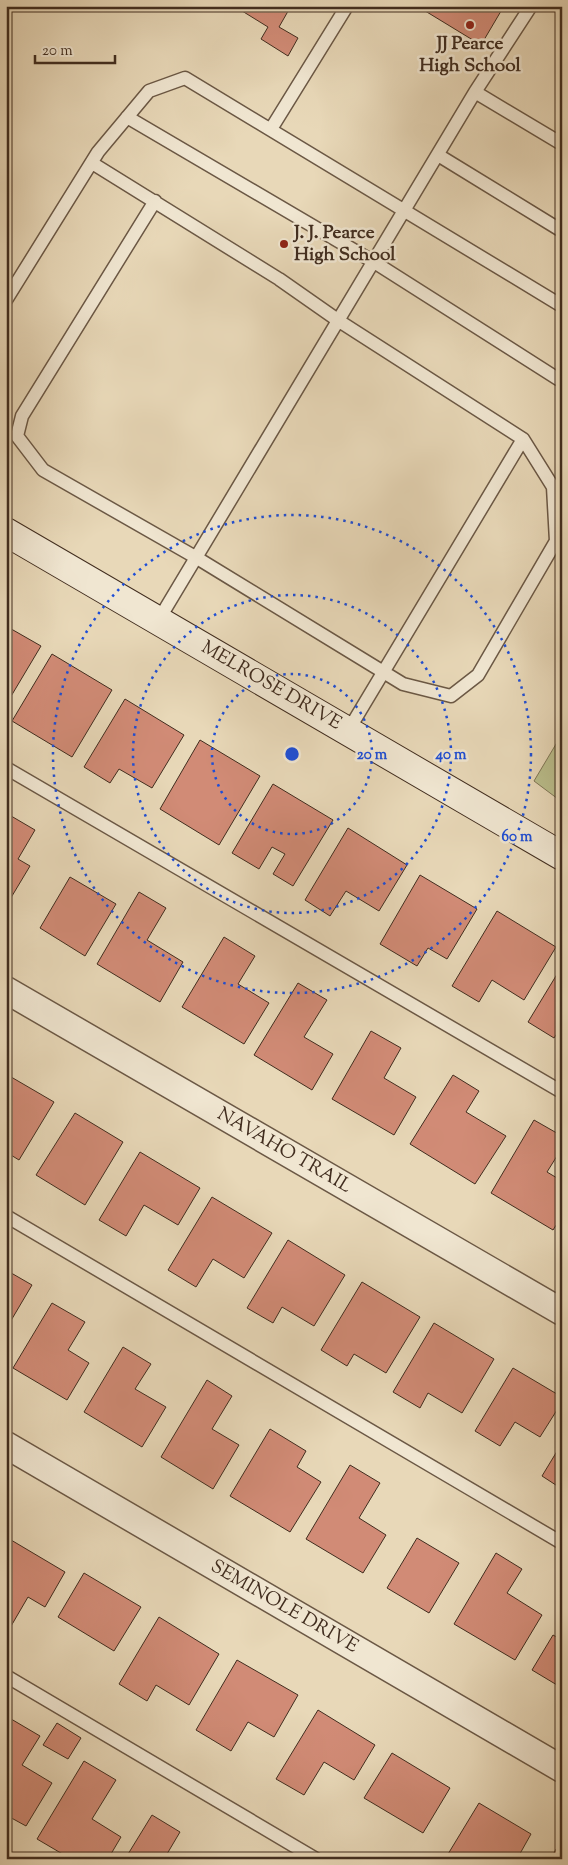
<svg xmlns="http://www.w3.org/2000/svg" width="568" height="1865" viewBox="0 0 568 1865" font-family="'Sorts Mill Goudy',serif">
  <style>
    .green { fill: #babe8c; stroke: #7e7656 }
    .building { fill: #d18b76; stroke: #412d1f }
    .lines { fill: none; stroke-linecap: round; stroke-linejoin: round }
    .lane-casing { stroke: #6b5845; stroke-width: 15 }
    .street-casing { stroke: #6b5845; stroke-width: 29 }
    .secondary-casing { stroke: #412d1f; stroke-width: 30 }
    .lane { stroke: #f0e6d1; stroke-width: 12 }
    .street { stroke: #f0e6d1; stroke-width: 26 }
    .secondary { stroke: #f0e6d1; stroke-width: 28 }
    .ring { fill: none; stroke: #1d4ed8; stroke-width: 2.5; stroke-dasharray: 2.5 5 }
    .poi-dot { fill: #8f2418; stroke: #f0e6d1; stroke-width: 2 }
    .labels { text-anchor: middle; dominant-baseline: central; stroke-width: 5; stroke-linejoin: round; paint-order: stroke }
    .poi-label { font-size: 19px; font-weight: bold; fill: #412d1f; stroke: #f0e6d1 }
    .street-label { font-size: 19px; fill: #412d1f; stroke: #f0e6d1 }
    .centre { fill: #1d4ed8; stroke: #f0e6d1; stroke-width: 2.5 }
    .ring-label { font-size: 15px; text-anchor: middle; font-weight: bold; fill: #1d4ed8; stroke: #f0e6d1; stroke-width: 5; stroke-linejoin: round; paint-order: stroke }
  </style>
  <rect width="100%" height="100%" fill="#e8d8b8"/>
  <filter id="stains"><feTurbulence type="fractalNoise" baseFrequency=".004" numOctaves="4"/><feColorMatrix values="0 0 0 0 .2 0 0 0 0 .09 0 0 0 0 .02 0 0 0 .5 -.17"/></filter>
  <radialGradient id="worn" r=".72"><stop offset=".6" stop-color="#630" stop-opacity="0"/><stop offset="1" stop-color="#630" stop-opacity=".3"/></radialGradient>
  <path class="green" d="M562,734v68l-28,-21z"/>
  <path class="building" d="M234,6h57l-12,21 19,11 -10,18 -27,-17 7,-12z
    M417,6h87l-23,39z
    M6,626l35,20 -34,57 -1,-1z
    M52,654l60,36 -40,67 -60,-36z
    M125,699l59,36 -32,53 -33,-19 -9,14 -26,-16z
    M200,740l60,36 -41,69 -59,-36z
    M273,784l60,36 -40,66 -20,-12 12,-20 -13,-7 -13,22 -27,-16z
    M6,813l29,17 -17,29 12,7 -24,40z
    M348,828l59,37 -28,46 -33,-20 -16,25 -25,-16z
    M420,875l57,34 -30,50 -19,-11 -11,18 -37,-22z
    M70,877l46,27 -31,52 -45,-28z
    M139,892l27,16 -19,32 36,22 -23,40 -63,-38z
    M497,911l59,36 -32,53 -32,-20 -13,22 -27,-16z
    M224,937l31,19 -17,28 31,19 -25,41 -62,-37z
    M562,966v60l-8,12 -26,-16z
    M298,983l29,17 -23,37 29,17 -21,36 -58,-35z
    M371,1031l30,17 -17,30 32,19 -22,38 -62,-36z
    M6,1074l48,28 -35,58 -13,-8z
    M453,1075l26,16 -13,21 40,24 -31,48 -65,-40z
    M75,1113l48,29 -38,63 -49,-30z
    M534,1120l28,16v12l-15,24 15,9v35l-9,14 -62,-37z
    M140,1152l60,36 -22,37 -34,-20 -18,31 -27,-16z
    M212,1197l60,36 -28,45 -31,-19 -17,28 -28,-17z
    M288,1240l57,35 -31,51 -32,-19 -9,16 -26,-15z
    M6,1270l26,15 -26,44z
    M362,1282l58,35 -34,56 -32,-19 -7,12 -26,-16z
    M52,1303l33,19 -17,28 21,13 -22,37 -54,-32z
    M434,1323l60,36 -32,54 -34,-20 -8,15 -27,-16z
    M123,1347l28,17 -16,25 31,18 -24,40 -58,-35z
    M513,1368l49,29v5l-22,35 -25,-15 -15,24 -25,-15z
    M207,1380l25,16 -20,33 27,16 -26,44 -52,-32z
    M270,1429l36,22 -9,16 24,15 -31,50 -60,-36z
    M562,1443v46l-20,-13z
    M350,1465l30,18 -21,35 27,17 -23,38 -57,-34z
    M6,1537l59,35 -20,35 -17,-10 -21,36z
    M417,1538l42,25 -30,50 -42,-25z
    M496,1553l26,16 -15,24 35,22 -27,45 -61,-36z
    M84,1573l57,34 -27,44 -56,-34z
    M159,1617l60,37 -30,51 -33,-20 -9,16 -28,-17z
    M553,1635l9,5v48l-30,-18z
    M237,1660l61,35 -24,42 -26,-15 -17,29 -35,-21z
    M318,1710l57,35 -21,35 -30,-18 -20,33 -28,-16z
    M6,1716l34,20 -18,29 30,18 -26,43 -20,-11z
    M57,1723l24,15 -13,21 -25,-14z
    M392,1753l58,35 -27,45 -59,-35z
    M84,1761l32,19 -24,39 29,18 -13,22h-37l-34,-20z
    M479,1803l52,31 -14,25h-72z
    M152,1815l28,17 -16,27h-39z
    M556,1849l6,3v7h-11z"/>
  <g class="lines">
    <g class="lane-casing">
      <path id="lane" d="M475,92l87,52
        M127,117l247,145 184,117h4
        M271,129l76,-123
        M438,155l124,76
        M92,163l187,116 60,42 184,118 30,48 3,54 -78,134 -27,21 -48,-12 -206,-126 -154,-88 -26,-34 5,-20 133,-215
        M6,300l92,-148 51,-61 36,-13 377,228
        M158,621l317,-529 56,-86
        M348,731l175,-292
        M6,768l556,324
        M6,1216l556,327
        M6,1676l310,183"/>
    </g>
    <g class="street-casing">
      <path id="street" d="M6,990l556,322
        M6,1445l556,324"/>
    </g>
    <g class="secondary-casing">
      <path id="secondary" d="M6,532l556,324"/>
    </g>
    <use href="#lane" class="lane"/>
    <use href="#street" class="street"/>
    <use href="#secondary" class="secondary"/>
  </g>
  <g class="ring">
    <circle cx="292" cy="754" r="80"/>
    <circle cx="292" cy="754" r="159"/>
    <circle cx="292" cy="754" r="239"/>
  </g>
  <g class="poi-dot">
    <circle cx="470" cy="25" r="5"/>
    <circle cx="284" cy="244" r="5"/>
  </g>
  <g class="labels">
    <g class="poi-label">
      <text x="470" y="44">JJ Pearce<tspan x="470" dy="22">High School</tspan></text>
      <text x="294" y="233" text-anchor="start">J. J. Pearce<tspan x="294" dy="22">High School</tspan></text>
    </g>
    <g class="street-label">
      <text transform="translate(271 686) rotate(30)">MELROSE DRIVE</text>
      <text transform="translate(284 1151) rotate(30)">NAVAHO TRAIL</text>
      <text transform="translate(284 1607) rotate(30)">SEMINOLE DRIVE</text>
    </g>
  </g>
  <circle cx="292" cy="754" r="8" class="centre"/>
  <g class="ring-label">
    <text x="372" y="759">20 m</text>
    <text x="451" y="759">40 m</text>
    <text x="517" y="841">60 m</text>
  </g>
  <rect width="568" height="1865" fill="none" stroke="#e8d8b8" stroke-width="25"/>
  <rect x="8" y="8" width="553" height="1850" fill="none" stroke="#412d1f" stroke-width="2.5"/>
  <rect x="12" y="12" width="543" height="1840" fill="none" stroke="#412d1f"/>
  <path d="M35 55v8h80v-8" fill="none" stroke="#412d1f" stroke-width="2.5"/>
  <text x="42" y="55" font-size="15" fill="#412d1f" stroke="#f0e6d1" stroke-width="4" paint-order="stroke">20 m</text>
  <rect width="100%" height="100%" filter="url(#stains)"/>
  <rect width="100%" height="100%" fill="url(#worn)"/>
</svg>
